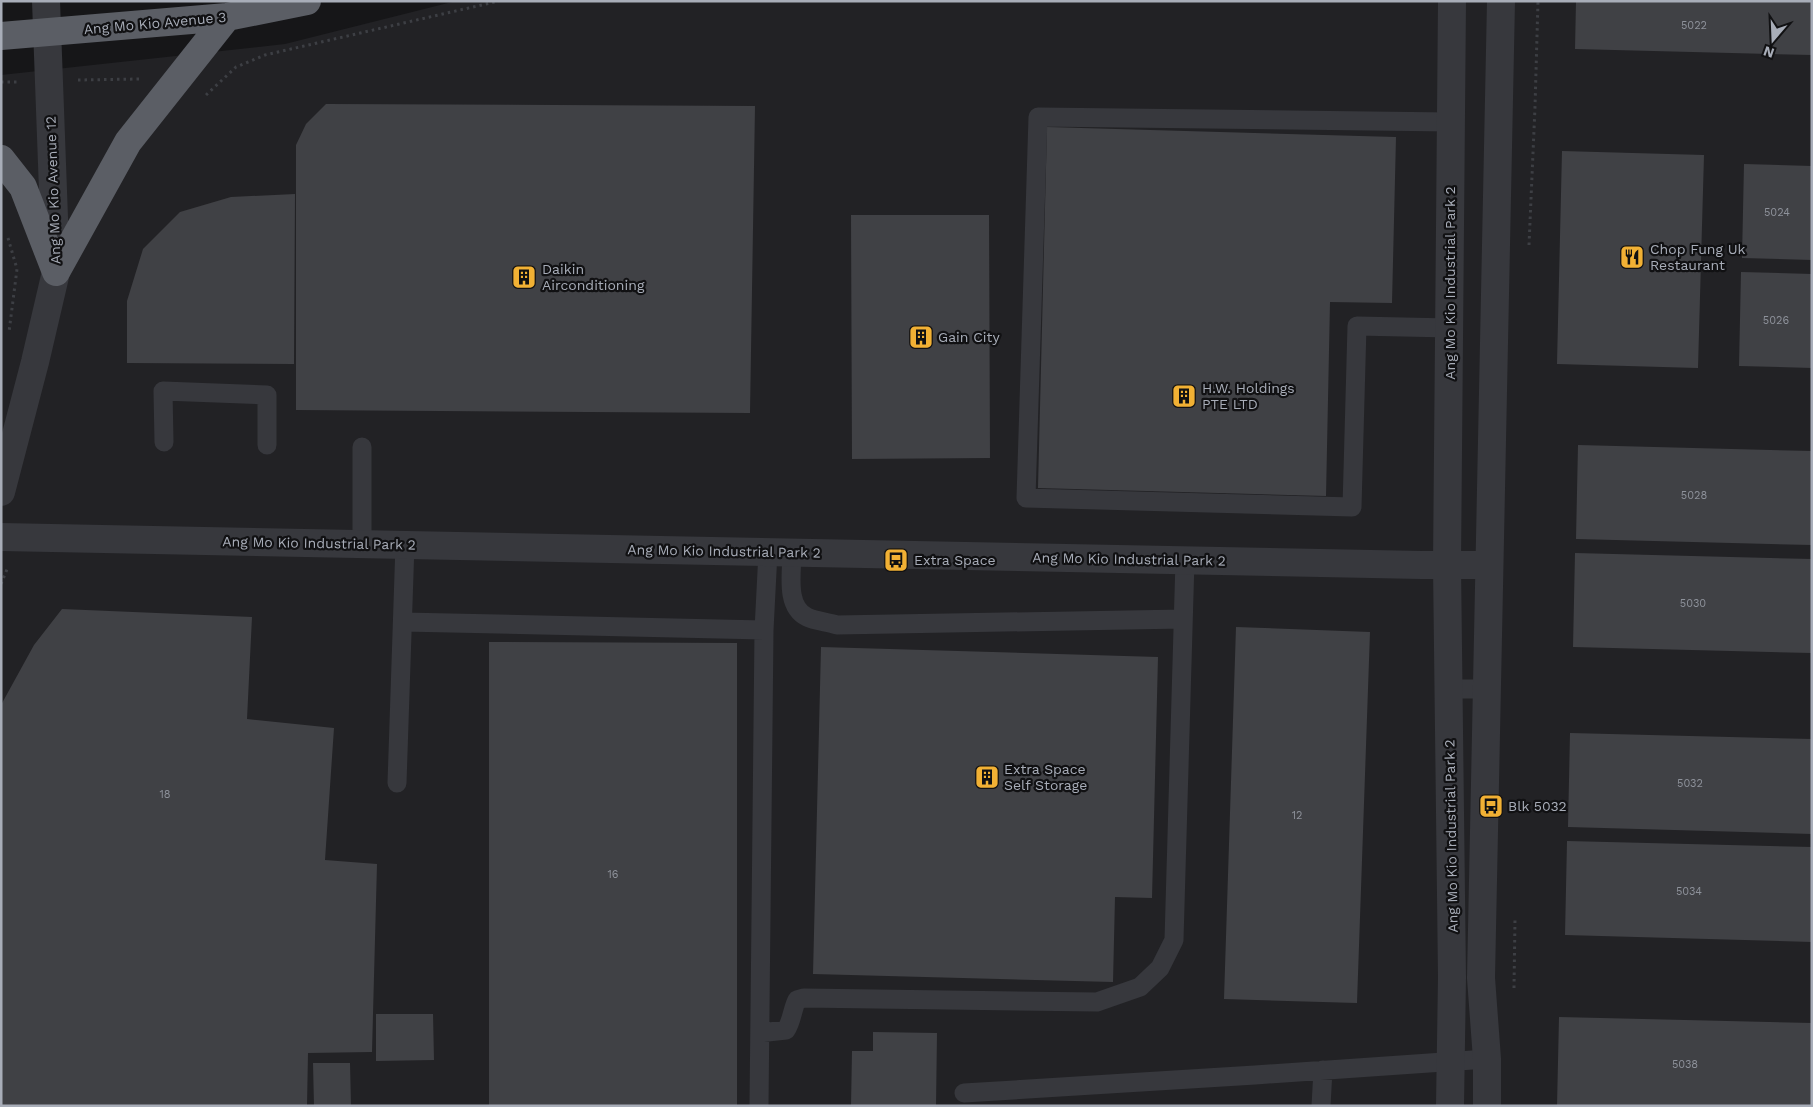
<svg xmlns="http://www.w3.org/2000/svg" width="1813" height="1107" viewBox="0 0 1813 1107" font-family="'Work Sans',sans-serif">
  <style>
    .built { fill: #222225 }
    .building { fill: #404145 }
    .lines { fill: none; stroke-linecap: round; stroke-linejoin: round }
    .path { stroke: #3d3f44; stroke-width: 3; stroke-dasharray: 2.5 4; stroke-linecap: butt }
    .service { stroke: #37383d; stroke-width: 19 }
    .tertiary { stroke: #37383d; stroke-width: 28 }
    .trunk { stroke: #5b5e65; stroke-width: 28 }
    .labels { text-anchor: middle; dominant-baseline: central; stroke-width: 4.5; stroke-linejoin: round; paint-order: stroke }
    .number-label { font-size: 11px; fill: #8e929b }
    .street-label { font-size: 14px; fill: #a8adb8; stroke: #111113 }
    .poi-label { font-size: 14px; fill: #a8adb8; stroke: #111113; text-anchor: start }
  </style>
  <rect width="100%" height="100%" fill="#161618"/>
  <path class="built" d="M456,1h1356v1105h-1811v-1031l284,-31z"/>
  <path class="building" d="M1576,1h236v54l-237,-6z
    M326,104l429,2 -5,307 -454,-3v-265l10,-21z
    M1047,127l349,10 -4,166 -62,-1 -4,194 -288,-8z
    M1562,151l142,4 -6,213 -141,-4z
    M1744,164l68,2v94l-70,-2z
    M295,194l-1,170 -167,-1v-62l16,-52 37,-37 51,-15z
    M851,215h138l1,243 -138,1z
    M1741,272l71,2v94l-73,-2z
    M1578,445l234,6v94l-236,-6z
    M1575,553l237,6v94l-239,-6z
    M62,609l190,8 -5,102 87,9 -9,132 52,4 -5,188 -64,1 -1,53h-306v-401l33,-60z
    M1236,627l134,5 -13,371 -133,-4z
    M489,642l248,1v463h-248z
    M821,647l337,10 -6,241 -37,-1 -2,85 -300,-8z
    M1570,733l242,6v95l-244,-7z
    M1567,841l245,6v95l-247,-7z
    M376,1014h57l1,46 -58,1z
    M1559,1017l253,6v83h-255z
    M873,1032l64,1 -1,73h-85l1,-55h21z
    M313,1063h37l1,43h-37z"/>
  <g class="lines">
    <path class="path" d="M78,80l62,-1
      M1,82h19
      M206,95l30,-28 29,-12 234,-54
      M8,238l9,31 -8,63
      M1529,245l6,-138 3,-106
      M1,584l7,-17
      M1514,988l1,-69"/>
    <path class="service" d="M1450,328l-93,-2 -5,181 -326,-9 12,-381 413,5
      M164,442l-1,-51 104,4v50
      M362,544v-97
      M792,552c0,21 -7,54 15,65 8,4 21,5 30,8l346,-6
      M403,622l361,8
      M1449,689h38
      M397,783l8,-239
      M760,1033l26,-3c6,-9 6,-20 11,-30l7,-2 293,4 43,-15 20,-19 14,-28 11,-380
      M964,1093l291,-18 232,-16
      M759,1106l5,-476 4,-78
      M1321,1106l2,-36"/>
    <path class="tertiary" d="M1,492l34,-130 21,-90 -10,-271
      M1,537l1421,28h67
      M1450,1106l2,-129 -5,-412 5,-564
      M1487,1106v-47l-6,-81 20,-977"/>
    <path class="trunk" d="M1,36l226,-19 80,-16
      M1,159l22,28 33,85
      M56,272l72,-130 99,-125"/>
  </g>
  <defs>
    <g id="restaurant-square" transform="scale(1.25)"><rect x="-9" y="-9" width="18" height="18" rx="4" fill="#f2b134" stroke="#111113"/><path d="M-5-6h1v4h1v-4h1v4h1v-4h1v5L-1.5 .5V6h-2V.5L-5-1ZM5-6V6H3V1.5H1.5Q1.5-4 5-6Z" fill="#111"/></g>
    <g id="building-square" transform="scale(1.25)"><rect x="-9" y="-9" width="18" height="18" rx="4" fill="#f2b134" stroke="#111113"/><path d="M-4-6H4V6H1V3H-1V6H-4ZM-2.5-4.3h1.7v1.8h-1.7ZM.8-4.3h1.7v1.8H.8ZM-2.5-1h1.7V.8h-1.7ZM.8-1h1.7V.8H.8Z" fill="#111"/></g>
    <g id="bus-square" transform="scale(1.25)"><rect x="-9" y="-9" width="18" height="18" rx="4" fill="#f2b134" stroke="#111113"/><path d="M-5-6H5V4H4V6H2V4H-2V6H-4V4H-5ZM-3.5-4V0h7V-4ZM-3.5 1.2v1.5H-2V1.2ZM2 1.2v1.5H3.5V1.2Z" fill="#111"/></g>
  </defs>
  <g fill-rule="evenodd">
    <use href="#restaurant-square" x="1632" y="257"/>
    <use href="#building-square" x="524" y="277"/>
    <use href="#building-square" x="921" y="337"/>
    <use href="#building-square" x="1184" y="396"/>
    <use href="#bus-square" x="896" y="560"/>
    <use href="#building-square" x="987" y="777"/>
    <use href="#bus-square" x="1491" y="806"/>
  </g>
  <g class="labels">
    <g class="number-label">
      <text x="1694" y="25">5022</text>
      <text x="1777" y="212">5024</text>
      <text x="1776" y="320">5026</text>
      <text x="1694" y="495">5028</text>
      <text x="1693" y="603">5030</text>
      <text x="1690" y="783">5032</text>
      <text x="165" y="794">18</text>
      <text x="1297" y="815">12</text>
      <text x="613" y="874">16</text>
      <text x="1689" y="891">5034</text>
      <text x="1685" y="1064">5038</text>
    </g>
    <g class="street-label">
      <text transform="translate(155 23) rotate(-5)">Ang Mo Kio Avenue 3</text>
      <text transform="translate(53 190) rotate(-92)">Ang Mo Kio Avenue 12</text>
      <text transform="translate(1450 283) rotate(-90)">Ang Mo Kio Industrial Park 2</text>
      <text transform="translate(319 543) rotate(1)">Ang Mo Kio Industrial Park 2</text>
      <text transform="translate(724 551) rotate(1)">Ang Mo Kio Industrial Park 2</text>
      <text transform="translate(1129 559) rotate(1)">Ang Mo Kio Industrial Park 2</text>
      <text transform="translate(1451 836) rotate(-91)">Ang Mo Kio Industrial Park 2</text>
    </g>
    <g class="poi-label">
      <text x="1650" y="249">Chop Fung Uk<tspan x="1650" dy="16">Restaurant</tspan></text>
      <text x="542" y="269">Daikin<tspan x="542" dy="16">Airconditioning</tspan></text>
      <text x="938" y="337">Gain City</text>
      <text x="1202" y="388">H.W. Holdings<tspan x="1202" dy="16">PTE LTD</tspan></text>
      <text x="914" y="560">Extra Space</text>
      <text x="1004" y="769">Extra Space<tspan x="1004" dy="16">Self Storage</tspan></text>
      <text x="1508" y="806">Blk 5032</text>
    </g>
  </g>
  <rect width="1813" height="1107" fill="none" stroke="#a8adb8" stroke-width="5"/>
  <g transform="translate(1773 40) rotate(199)" stroke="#111113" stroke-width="4" paint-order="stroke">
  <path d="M0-4L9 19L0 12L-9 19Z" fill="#a8adb8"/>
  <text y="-8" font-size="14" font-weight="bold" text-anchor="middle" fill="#a8adb8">N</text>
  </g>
</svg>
